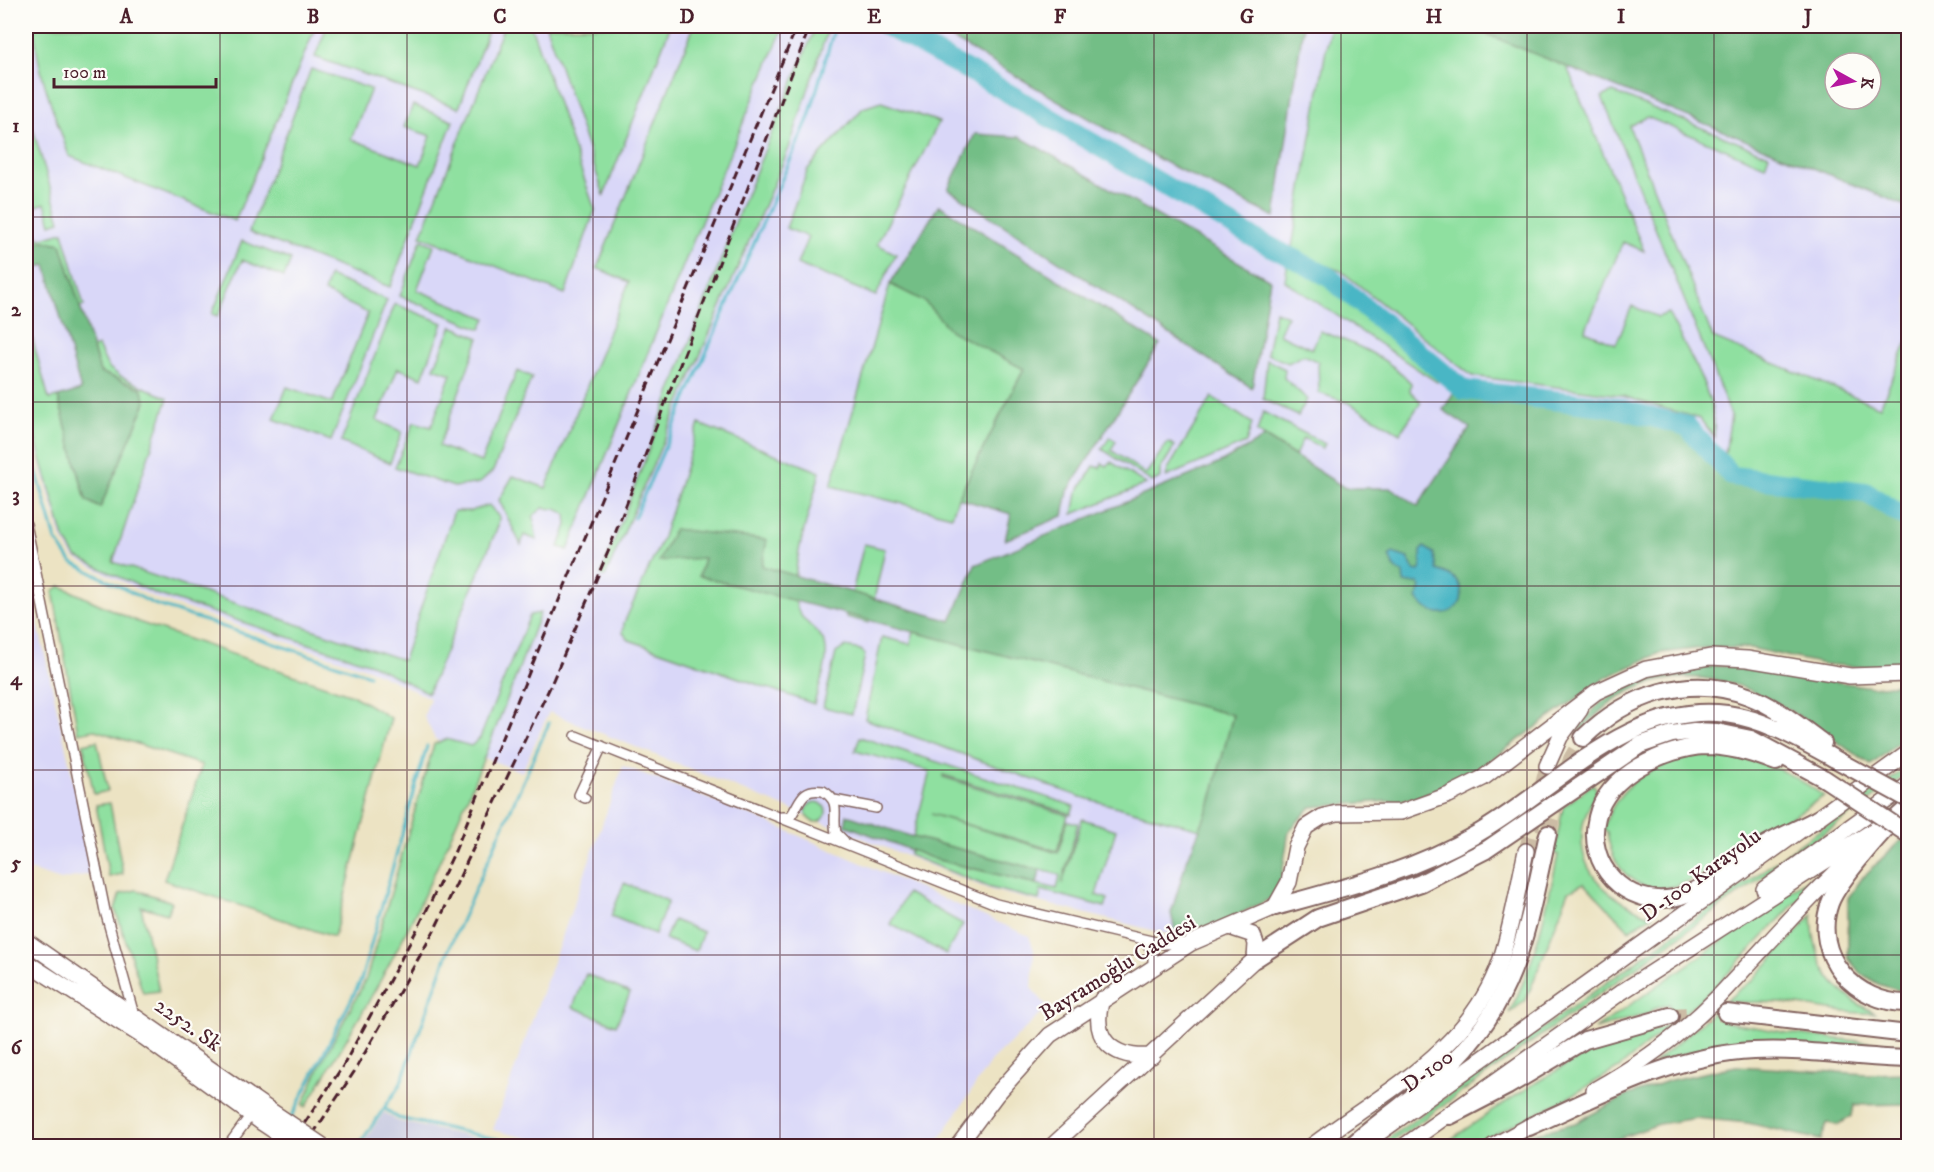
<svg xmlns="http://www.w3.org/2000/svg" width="1934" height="1172" viewBox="0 0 1934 1172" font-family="'IM FELL DW Pica',serif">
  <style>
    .built { fill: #d9d7f8; fill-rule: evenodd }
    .industrial { fill: #c0c2dd }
    .green { fill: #8fe0a0; stroke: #6c8066; stroke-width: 1.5 }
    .forest { fill: #73be86; stroke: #5e6e58; stroke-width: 1.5; fill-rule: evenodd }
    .water { fill: #49b6c5; stroke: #4a6a78; stroke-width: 1.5 }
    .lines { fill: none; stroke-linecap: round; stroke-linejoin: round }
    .stream { stroke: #49b6c5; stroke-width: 3 }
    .river { stroke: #49b6c5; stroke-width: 20 }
    .trunk-tunnel { stroke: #ccbca5; stroke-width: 15; stroke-dasharray: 15 8; stroke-linecap: butt }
    .motorway-tunnel { stroke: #ccbca5; stroke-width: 16; stroke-dasharray: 16 8; stroke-linecap: butt }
    .minor-casing { stroke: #836460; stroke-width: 12 }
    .primary-casing { stroke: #836460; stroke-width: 18 }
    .trunk-casing { stroke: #836460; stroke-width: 18 }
    .motorway-casing { stroke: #836460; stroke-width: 20 }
    .minor { stroke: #fff; stroke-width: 9 }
    .primary { stroke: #fff; stroke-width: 15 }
    .trunk { stroke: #fff; stroke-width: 15 }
    .motorway { stroke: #fff; stroke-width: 16 }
    .rail { stroke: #4a1f2b; stroke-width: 3; stroke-dasharray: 9 4.5; stroke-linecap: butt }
    .primary-bridge-casing { stroke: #836460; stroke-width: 18; stroke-linecap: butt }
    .motorway-bridge-casing { stroke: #836460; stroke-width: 20; stroke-linecap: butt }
    .primary-bridge { stroke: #fff; stroke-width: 15 }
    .motorway-bridge { stroke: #fff; stroke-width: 16 }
    .grid { fill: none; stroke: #4a1f2b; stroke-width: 1.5; stroke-opacity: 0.55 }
    .labels { text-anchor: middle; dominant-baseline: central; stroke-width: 4.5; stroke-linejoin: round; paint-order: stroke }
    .street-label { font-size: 22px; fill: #4a1f2b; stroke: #fdfcf7 }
    .neatline { fill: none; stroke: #4a1f2b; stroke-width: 2 }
    .grid-label { font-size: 20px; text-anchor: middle; font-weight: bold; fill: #4a1f2b }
  </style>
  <rect width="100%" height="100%" fill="#fdfcf7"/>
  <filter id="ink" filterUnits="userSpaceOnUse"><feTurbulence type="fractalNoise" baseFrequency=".0167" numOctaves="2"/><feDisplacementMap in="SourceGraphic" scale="12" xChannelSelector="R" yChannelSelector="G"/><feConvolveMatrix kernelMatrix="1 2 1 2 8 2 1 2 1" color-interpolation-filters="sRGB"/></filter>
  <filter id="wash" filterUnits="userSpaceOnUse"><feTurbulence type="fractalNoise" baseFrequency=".008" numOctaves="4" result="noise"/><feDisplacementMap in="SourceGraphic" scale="24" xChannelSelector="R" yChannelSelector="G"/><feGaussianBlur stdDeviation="1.35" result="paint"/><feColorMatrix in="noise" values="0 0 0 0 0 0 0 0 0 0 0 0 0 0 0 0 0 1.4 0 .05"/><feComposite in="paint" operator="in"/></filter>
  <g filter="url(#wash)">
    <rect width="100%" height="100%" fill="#ece3c3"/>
    <path class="built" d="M26,26h1882v638l-36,4 -122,-20h-47l-43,5 -53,24 -142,101 -51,21 -103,8 -22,24 -8,49 -72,49 -33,7 -185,-46 -442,-178 -27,60 -87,-33 -11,-23 6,-18 -61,-29 -214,-71 -81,-40 -12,-19 -36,-125zM1835,63h36v36h-36z
      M26,571l68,302 -33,7 -35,-11z
      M623,766l135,52 271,118 5,14 -2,39 16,18 -57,54 -56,85h-374l-68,-16z"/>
    <path class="industrial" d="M384,1112l13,9 115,25h-151z"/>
    <path class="green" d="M35,26h281l-81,195 -166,-65c-12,-35 -36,-95 -34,-130z
      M327,26h163l-31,82 -144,-51z
      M504,26h27l64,184 -30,84 -144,-58z
      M546,26h122l1,4 -65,165z
      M694,26h90l-90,213 -126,311 -9,-3 8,-22 -1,-11 -10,-5 -13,-1 -10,8 4,24 -13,-5 -3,10 -22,-45 14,-24 33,12 83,-206 -32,-14z
      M816,26h13l-40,122 -184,429 -4,-2 139,-365z
      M1330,26h137l100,41 77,184 -21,-9 -38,89 31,13 16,-38 26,11 10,-4c18,37 50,83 46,124l-14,-18 -81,-24 -147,-19 -131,-105 -50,-18z
      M311,69l60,20 -20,50 69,26 11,-29 -27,-9 9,-22 40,16 -63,166 -141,-55z
      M1613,92l156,63 -4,11 -118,-49 -18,9 84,212 167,69 28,-67v179l-43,-27 -133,-16 -9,-9 8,-52 -129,-318z
      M881,102l58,20 -62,122 19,10 -20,42 -79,-32 11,-27 -22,-9 22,-59 55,-61z
      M33,129l27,92 -9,3 -6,-21 -18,7 12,29 24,-7 21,74 -4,1 -19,-63 -17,-3 -18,5v-69l5,-14 -5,-32z
      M421,240l13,5 -17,45 69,28 -5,11 -81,-33z
      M242,241l49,19 -7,17 -42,-17 -24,56 -6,-2z
      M1288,260l47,24 111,90 -9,8 -152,-101z
      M329,276l58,24 -56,141 -57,-22 13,-32 45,16 36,-90 -44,-21z
      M890,284l34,17 28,30 72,38 -66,129 -6,18 -121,-30z
      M395,304l48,19 -21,55 -24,-10 -21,52 25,12 -12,31 -49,-21z
      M1275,311l12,5 -8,18 33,15 8,-18c33,12 68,26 91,52l-1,8 11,11 -21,31 -51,-30 -30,-10 -1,-31 -14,-7 -16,8 -21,-9z
      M26,316l23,83 9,-2 28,103 14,8 46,-106 -5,-14 -41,-16 -7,-24 5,-2 10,21 12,9 48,22 -55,164 290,98 51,-149h17l18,-6 10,12 -1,9 -70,167 -57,-29 -215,-70 -80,-37 -12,-19 -38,-131z
      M452,326l27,12 -40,108 42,16 36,-91 15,6 -39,94 -13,12 -26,4 -59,-20 19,-45 17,5 20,-53 -17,-6z
      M1267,360l18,9 -1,9 23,21 -9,17 -35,-17z
      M1212,397l40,26 -6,20 -80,34 2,-8z
      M1263,412l62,32 -3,4 -19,-10 -8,18 -38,-24z
      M699,424l121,48c-10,41 -28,85 -25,127 2,25 29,30 31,50 2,17 -8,39 -12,55l-185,-64 -6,-7 1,-10 39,-86z
      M1110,437l6,4 -5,9 35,24 22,-32 7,4 -15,24v8l-8,4 -50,-33z
      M1111,462l35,22 -73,30 4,-21 17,-27 6,2 2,-5 5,3z
      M864,544l21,5 -16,74 -23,-6z
      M60,586l78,36 214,73 39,23 -57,219 -170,-57 38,-115 -107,-35 -17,3 -25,-142z
      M540,613c-39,104 -79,207 -128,307 -31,64 -69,125 -106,187l-3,-2 18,-41 45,-85 68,-235 12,-5 25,7 9,-8 50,-123z
      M914,632l319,83 -23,89 -10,25 -119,-32 -216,-78 17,-82 28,7z
      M845,647l16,3 4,5 -13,59 -29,-7 13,-54z
      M860,737l214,69 -3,8 -128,-39v2l125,38 -11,36 -126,-37 127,39 9,-32 11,2 -16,61 20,-65 34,11 -20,65 12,4 -3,8 -64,-17 -2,10 -48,-12 -82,-33 1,-6 24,10 123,30 3,-14 -147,-38 17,-66 -75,-20z
      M97,741l11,50 -14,3 -11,-50z
      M1699,754c51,1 84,12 125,42 -30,19 -59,38 -89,57 -18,12 -38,27 -60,33 -40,10 -63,-18 -68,-54l-4,-2c14,-48 50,-65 96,-76z
      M1908,767v6l-522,373h-8z
      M1593,784l4,6c-5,11 -12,23 -14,35 -8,50 29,75 69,91l-23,14 -45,-47 -15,8 -43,109 -17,13c26,-49 37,-103 49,-158l-4,-2 9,-46z
      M806 812a10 10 0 1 1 20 0a10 10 0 1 1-20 0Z
      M110,803l13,71 -14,3 -13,-72z
      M1842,859l-46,43 -82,86 -95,80 -55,32 -94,46h-29c72,-49 144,-103 230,-121l-2,-21 -18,6v3l-56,16 127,-88 20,-21z
      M624,883l44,18 -13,33 -44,-18z
      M136,890l36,12 -5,12 -26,-8 18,85 -16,2 -28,-84 5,-15z
      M907,893l56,31 -17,30 -56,-30z
      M1812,915c2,50 19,76 63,98 -33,2 -64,-8 -97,-10 -17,-2 -34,1 -51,-2l-1,21 62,11 120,14v6l-174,-8 -44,7 -36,11 86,-74 12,-8z
      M673,920l30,12 -7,19 -31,-12z
      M586,974l44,19 -14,32 -43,-18z"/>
    <path class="forest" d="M930,26h373l-28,191 -111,-55z
      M1467,26h441v181zM1835,63h36v36h-36z
      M975,134l45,3 250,143 -18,108 -304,-199z
      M939,205l221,139 -92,147 -5,25 -58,24 6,-26 -53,-16 66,-129 -73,-38 -27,-30 -34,-17z
      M44,241l17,3 39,128 41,16 5,14 -46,106 -14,-8 -28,-103 23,-7 -35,-125 -20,5v-24z
      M1458,385l6,5 149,17 74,19 45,50 133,16 43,27v145l-36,6v-2l-49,-4 -73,-16h-47l-43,5 -53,24 -142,101 -51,21 -103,8 -22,24 -8,49 -9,18 -63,31 -33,7 -5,-23 15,-50 24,-59 23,-89 -534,-139 5,-18 -45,3 15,-32 93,11 -5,26 189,55 24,-56 245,-102 45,-26 80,51h46l27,18 52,-78 -27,-18z
      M1712,666l27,1 133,20 36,-4v52l-37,30c-77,-51 -156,-123 -252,-68 -16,9 -28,24 -41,36l-1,-3c8,-9 15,-21 25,-28 30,-24 72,-32 110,-36z
      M847,815l66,22 127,33 -3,14 -103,-25 -89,-34z
      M1901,840l7,3v146l-11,1 -19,-6 -18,-11 -12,-15v-60l15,-21z
      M1736,1066l132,8 40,-1v31l-54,1 -2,11 -14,9 -11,-2 -6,17 -73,-17 -52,-5 -37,6 -61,22h-97l16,-8 58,-15 51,-27 45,-16z"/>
    <path class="water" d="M1424,547l10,6 3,17c16,5 28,12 24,31 -10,19 -35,14 -44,-3l4,-10 -2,-5h-15l-1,-10 -8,-4 -6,-13 4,-3 15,5 6,12 5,1 2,-4v-17z"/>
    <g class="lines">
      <path class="stream" d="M26,435l30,105 15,22 83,42 215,71
        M634,518l175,-401 26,-91
        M384,1108l14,10 131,28
        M291,1118l70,-138 66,-234
        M271,1146l6,-8
        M358,1146l42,-61 51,-141 98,-221"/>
      <path class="river" d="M886,26l100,54 266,157 77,40 135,113 149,17 74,19 45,50 133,16 43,27"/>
    </g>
  </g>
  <g filter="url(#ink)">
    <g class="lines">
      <path class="trunk-tunnel" d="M1526,851l21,-85"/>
      <path class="motorway-tunnel" d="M1548,834l23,-75 12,-21
        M1670,1016l56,-3"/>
      <g class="minor-casing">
        <path id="minor" d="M26,524l79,387 29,104
          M576,736l420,168 168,40 22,-1
          M585,798l-6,-3 23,-49
          M834,800l42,8
          M782,817h8c11,-14 10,-30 33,-26 19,11 9,24 13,42l8,8
          M1143,940l10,10v16
          M228,1146l25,-34"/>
      </g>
      <g class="primary-casing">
        <path id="primary" d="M26,941l242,168
          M26,962l119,76 116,84
          M1102,999c-12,40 10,60 50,57
          M958,1146l38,-51 54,-60 141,-92 84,-36
          M1052,1146l203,-187 1,-15 -3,-9 -24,-8"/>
      </g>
      <g class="trunk-casing">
        <path id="trunk" d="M1547,766l13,-29 20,-27
          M1764,889l144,-104
          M1275,907l14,-25 7,-35 10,-20 16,-10 15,-4 64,-1 48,-17 34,-17 113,-86 50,-23 64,-12 37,2 103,17 58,-2
          M1594,1090c45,-25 89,-57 125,-94 47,-49 90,-101 141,-146
          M1312,1146c71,-54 156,-94 188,-184 12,-36 18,-75 26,-111
          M1361,1146l547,-393
          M1404,1146l216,-153 271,-174
          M1493,1146l46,-25"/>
      </g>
      <g class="motorway-casing">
        <path id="motorway" d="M1583,738c44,-43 105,-65 165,-42 27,10 52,30 75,47
          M1776,762c-23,-9 -47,-16 -71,-16 -40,2 -98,29 -108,71 -12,48 29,90 76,81 31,-6 60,-34 87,-50 18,-11 38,-19 57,-29
          M1908,808c-19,14 -70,73 -78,95 -19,53 26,101 78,100
          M1275,907c69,-19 138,-36 200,-72 79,-44 152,-134 252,-121 38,5 75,27 108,45
          M1255,959l63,-41 103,-35 65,-33 154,-105 32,-11 22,-3 23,1 34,7 74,40
          M1726,1013l182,21
          M1450,1116l58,-30 77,-46 85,-24
          M1529,1127c72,-32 144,-72 224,-76 52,-3 104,7 155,8
          M1351,1146c32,-29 71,-53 102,-84 67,-67 75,-140 95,-228"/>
      </g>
      <use href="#minor" class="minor"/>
      <use href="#primary" class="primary"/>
      <use href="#trunk" class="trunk"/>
      <use href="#motorway" class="motorway"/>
      <path class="rail" d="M289,1146l54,-80 77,-142 35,-73 342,-825
        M305,1146l49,-74 80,-141 116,-244 58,-135 202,-526"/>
      <g class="primary-bridge-casing">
        <path id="primary-bridge" d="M268,1109l55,37
          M261,1122l36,24"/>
      </g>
      <g class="motorway-bridge-casing">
        <path id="motorway-bridge" d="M1835,759l73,40
          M1825,779l83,55"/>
      </g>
      <use href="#primary-bridge" class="primary-bridge"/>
      <use href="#motorway-bridge" class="motorway-bridge"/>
    </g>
  </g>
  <path class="grid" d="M220,26v1120M407,26v1120M593,26v1120M780,26v1120M967,26v1120M1154,26v1120M1341,26v1120M1527,26v1120M1714,26v1120M26,217h1882M26,402h1882M26,586h1882M26,770h1882M26,955h1882"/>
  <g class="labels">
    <g class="street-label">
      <text transform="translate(1701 875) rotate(-36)">D-100 Karayolu</text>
      <text transform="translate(1118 968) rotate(-32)">Bayramoğlu Caddesi</text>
      <text transform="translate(188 1025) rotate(35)">2252. Sk</text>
      <text transform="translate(1428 1071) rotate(-36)">D-100</text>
    </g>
  </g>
  <rect width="1934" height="1172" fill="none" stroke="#fdfcf7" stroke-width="66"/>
  <g transform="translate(1853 81) rotate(98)"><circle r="28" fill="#fdfcf7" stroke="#b5a4a5" stroke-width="1.5"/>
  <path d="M0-4.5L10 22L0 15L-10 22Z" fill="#b5179e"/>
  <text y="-9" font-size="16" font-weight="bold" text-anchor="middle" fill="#4a1f2b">K</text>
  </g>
  <path d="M54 78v9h162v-9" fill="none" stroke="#4a1f2b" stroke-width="3"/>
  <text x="63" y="78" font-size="18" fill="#4a1f2b" stroke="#fdfcf7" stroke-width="4.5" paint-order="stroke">100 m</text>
  <rect x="33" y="33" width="1868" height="1106" class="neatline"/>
  <g class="grid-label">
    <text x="126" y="23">A</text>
    <text x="313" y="23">B</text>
    <text x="500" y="23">C</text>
    <text x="687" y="23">D</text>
    <text x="874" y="23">E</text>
    <text x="1060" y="23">F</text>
    <text x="1247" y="23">G</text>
    <text x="1434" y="23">H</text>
    <text x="1621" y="23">I</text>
    <text x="1808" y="23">J</text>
    <text x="16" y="132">1</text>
    <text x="16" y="316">2</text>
    <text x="16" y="501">3</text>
    <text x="16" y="685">4</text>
    <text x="16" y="869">5</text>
    <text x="16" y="1054">6</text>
  </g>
</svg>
